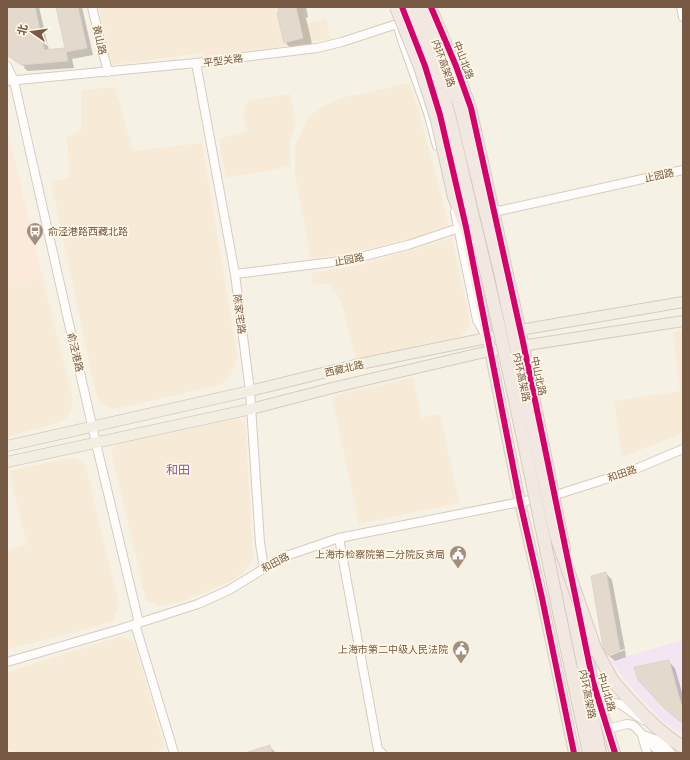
<svg xmlns="http://www.w3.org/2000/svg" width="690" height="760" viewBox="0 0 690 760" font-family="'Public Sans','Noto Sans SC',sans-serif">
  <style>
    .residential { fill: #f7ebd7 }
    .commercial { fill: #fbe9da }
    .education { fill: #f3e5f1 }
    .shadow { fill: #0003 }
    .building { fill: #e3d9cd; stroke: #dfd4c7 }
    .lines { fill: none; stroke-linecap: round; stroke-linejoin: round }
    .minor-casing { stroke: #d6ccc0; stroke-width: 10 }
    .major-casing { stroke: #d6ccc2; stroke-width: 12 }
    .highway-casing { stroke: #d6ccc2; stroke-width: 14 }
    .minor { stroke: #fefdfb; stroke-width: 8 }
    .major { stroke: #f2eee2; stroke-width: 10 }
    .highway { stroke: #f1e8e2; stroke-width: 12 }
    .highway-bridge-casing { stroke: #d6ccc2; stroke-width: 14; stroke-linecap: butt }
    .highway-bridge { stroke: #f1e8e2; stroke-width: 12 }
    .cycleway-casing { stroke: #fff7e6; stroke-width: 8 }
    .cycleway { stroke: #d6006c; stroke-width: 6 }
    .labels { text-anchor: middle; dominant-baseline: central; stroke-width: 3.5; stroke-linejoin: round; paint-order: stroke }
    .street-label { font-size: 10px; fill: #765a44; stroke: #fff7e6 }
    .poi-label { font-size: 10px; fill: #765a44; stroke: #fff7e6; text-anchor: end }
    .quarter-label { font-size: 12px; fill: #8b5f9a; stroke: #fff7e6 }
  </style>
  <rect width="100%" height="100%" fill="#f6f1e5"/>
  <path class="residential" d="M98,7h204l4,17 20,-5 5,20 -58,9 -69,8 -1,-3 -91,12z
    M410,83l8,25 31,117 -32,12 -56,14 -50,8 -16,-86v-26l12,-29 15,-11 19,-9z
    M115,87l18,64 69,-8 35,212 -3,12 -4,9 -8,8 -101,24h-10l-9,-4 -6,-9 -45,-214 19,-3 -3,-42 14,-5v-41z
    M290,94l6,31 -7,18 2,23 -65,12 -7,-39 28,-8 -3,-16 4,-14z
    M452,238l17,78v9l-3,7 -7,5 -103,22 -13,-51 -7,-15 -8,-9 -15,1 -2,-12 48,-8z
    M42,277l31,122 -2,11 -5,8 -8,5 -51,14v-153z
    M683,330v103l-61,24 -8,-56 66,-10 -7,-59z
    M413,377l8,41 19,-4 19,89 -100,21 -27,-128z
    M238,418l7,4 8,135 -8,14 -11,9 -50,21 -26,5 -12,-6 -35,-150 7,-6z
    M74,457l11,7 34,142 -6,15 -63,18 -43,10v-99l20,-6 -18,-73z
    M121,636l13,5 31,107 -12,5h-140l-1,-3 -5,1v-79z"/>
  <path class="commercial" d="M7,128l35,149 -35,7z"/>
  <path class="education" d="M683,640v95l-20,-14 -20,-20 -32,-40z"/>
  <path class="shadow" d="M7,7h32l10,43 18,-1 -10,-42h25l11,48 -21,4 2,9 -46,3 -4,-3 1,-1 -13,-9v1l-5,-5z
    M279,7h27l2,10 -2,1 7,30 -18,5 -10,-11z
    M606,573l6,7 13,69 -16,4v3l16,-6 1,7 -11,4 -7,-6 -4,-8z
    M668,661l7,7 8,28v28l-19,-17z
    M269,746l7,7h-17z"/>
  <path class="building" d="M7,7h28l9,43 21,-2 -9,-41h22l9,41 -21,4 2,9 -47,4 -14,-10z
    M278,7h18l7,31 -19,5 -7,-30 2,-1z
    M606,572l14,79 -13,4 -4,-8 -12,-71z
    M669,660l12,44 2,2v18l-19,-16 -26,-28 -4,-13z
    M270,745l2,8h-24v-1z"/>
  <g class="lines">
    <g class="minor-casing">
      <path id="minor" d="M92,7l16,65
        M681,7l2,10
        M397,24l7,22 24,67 9,33
        M196,63l39,211 15,117 10,152 4,25
        M7,66l7,15 82,362 43,180
        M7,81l189,-18 121,-15 25,-6 64,-21
        M455,212l22,108 8,14
        M494,212l189,-42
        M235,274l114,-14 59,-15 51,-17
        M559,494l72,-23 52,-22
        M339,538l39,212 4,3
        M135,624l39,129
        M7,662l110,-32 81,-26 31,-14 54,-33 56,-19 201,-40
        M600,706l10,-4 10,2 23,16
        M607,729l20,-5 6,1 27,28
        M642,735l5,18
        M646,736l13,5 12,12"/>
    </g>
    <g class="major-casing">
      <path id="major" d="M402,7l15,37
        M431,7l25,59 15,42 52,234 42,207
        M464,220l56,282 22,96 32,155
        M7,446l243,-55 105,-26 132,-27 33,-8 163,-28
        M7,462l244,-53 85,-22 153,-36 194,-30
        M579,616l14,66 22,71"/>
    </g>
    <g class="highway-casing">
      <path id="highway" d="M454,197l12,30
        M561,562l39,191
        M571,669l18,84
        M613,681c21,24 42,49 70,66"/>
    </g>
    <use href="#minor" class="minor"/>
    <use href="#major" class="major"/>
    <use href="#highway" class="highway"/>
    <g class="highway-bridge-casing">
      <path id="highway-bridge" d="M396,7l24,60 17,53 17,77
        M411,7c32,65 45,139 62,210 37,149 66,301 98,452
        M421,7l12,24 27,75 41,170 55,260 39,112 18,33"/>
    </g>
    <use href="#highway-bridge" class="highway-bridge"/>
    <g class="cycleway-casing">
      <path id="cycleway" d="M402,7l23,59 15,49 26,112 54,275 22,96 32,155
        M431,7l25,59 15,42 52,234 70,340 22,71"/>
    </g>
    <use href="#cycleway" class="cycleway"/>
  </g>
  <defs>
    <g id="bus-pin" transform="scale(0.9)"><path d="M0 17L-7.5 6A9.5 9.5 0 1 1 7.5 6Z" fill="#a38f7c" stroke="#fff7e6"/><path d="M-5-6H5V4H4V6H2V4H-2V6H-4V4H-5ZM-3.5-4V0h7V-4ZM-3.5 1.2v1.5H-2V1.2ZM2 1.2v1.5H3.5V1.2Z" fill="#fff"/></g>
    <g id="civic-pin" transform="scale(0.9)"><path d="M0 17L-7.5 6A9.5 9.5 0 1 1 7.5 6Z" fill="#a38f7c" stroke="#fff7e6"/><path d="M-.6-6.5H3V-4.5H.6V-3L4-1V1h2V6H-6V1h2V-1L-.6-3ZM-1.2 2.5V6h2.4V2.5Z" fill="#fff"/></g>
  </defs>
  <g fill-rule="evenodd">
    <use href="#bus-pin" x="35" y="231"/>
    <use href="#civic-pin" x="458" y="554"/>
    <use href="#civic-pin" x="461" y="649"/>
  </g>
  <g class="labels">
    <g class="street-label">
      <text transform="translate(100 40) rotate(77)">黄山路</text>
      <text transform="translate(223 60) rotate(-7)">平型关路</text>
      <text transform="translate(464 60) rotate(69)">中山北路</text>
      <text transform="translate(444 63) rotate(70)">内环高架路</text>
      <text transform="translate(659 175) rotate(-12)">止园路</text>
      <text transform="translate(349 259) rotate(-11)">止园路</text>
      <text transform="translate(240 314) rotate(83)">陈家宅路</text>
      <text transform="translate(76 352) rotate(77)">俞泾港路</text>
      <text transform="translate(344 368) rotate(-13)">西藏北路</text>
      <text transform="translate(539 376) rotate(78)">中山北路</text>
      <text transform="translate(522 377) rotate(78)">内环高架路</text>
      <text transform="translate(622 473) rotate(-19)">和田路</text>
      <text transform="translate(275 562) rotate(-28)">和田路</text>
      <text transform="translate(607 692) rotate(74)">中山北路</text>
      <text transform="translate(588 694) rotate(79)">内环高架路</text>
    </g>
    <g class="poi-label">
      <text x="48" y="231" text-anchor="start">俞泾港路西藏北路</text>
      <text x="445" y="554">上海市检察院第二分院反贪局</text>
      <text x="448" y="649">上海市第二中级人民法院</text>
    </g>
    <g class="quarter-label">
      <text x="178" y="470">和田</text>
    </g>
  </g>
  <rect width="690" height="760" fill="none" stroke="#765a44" stroke-width="16"/>
  <g transform="translate(32 32) rotate(283)" stroke="#fff7e6" stroke-width="3" paint-order="stroke">
  <path d="M0-3L7 15L0 10L-7 15Z" fill="#765a44"/>
  <text y="-6" font-size="11" font-weight="bold" text-anchor="middle" fill="#765a44">北</text>
  </g>
</svg>
